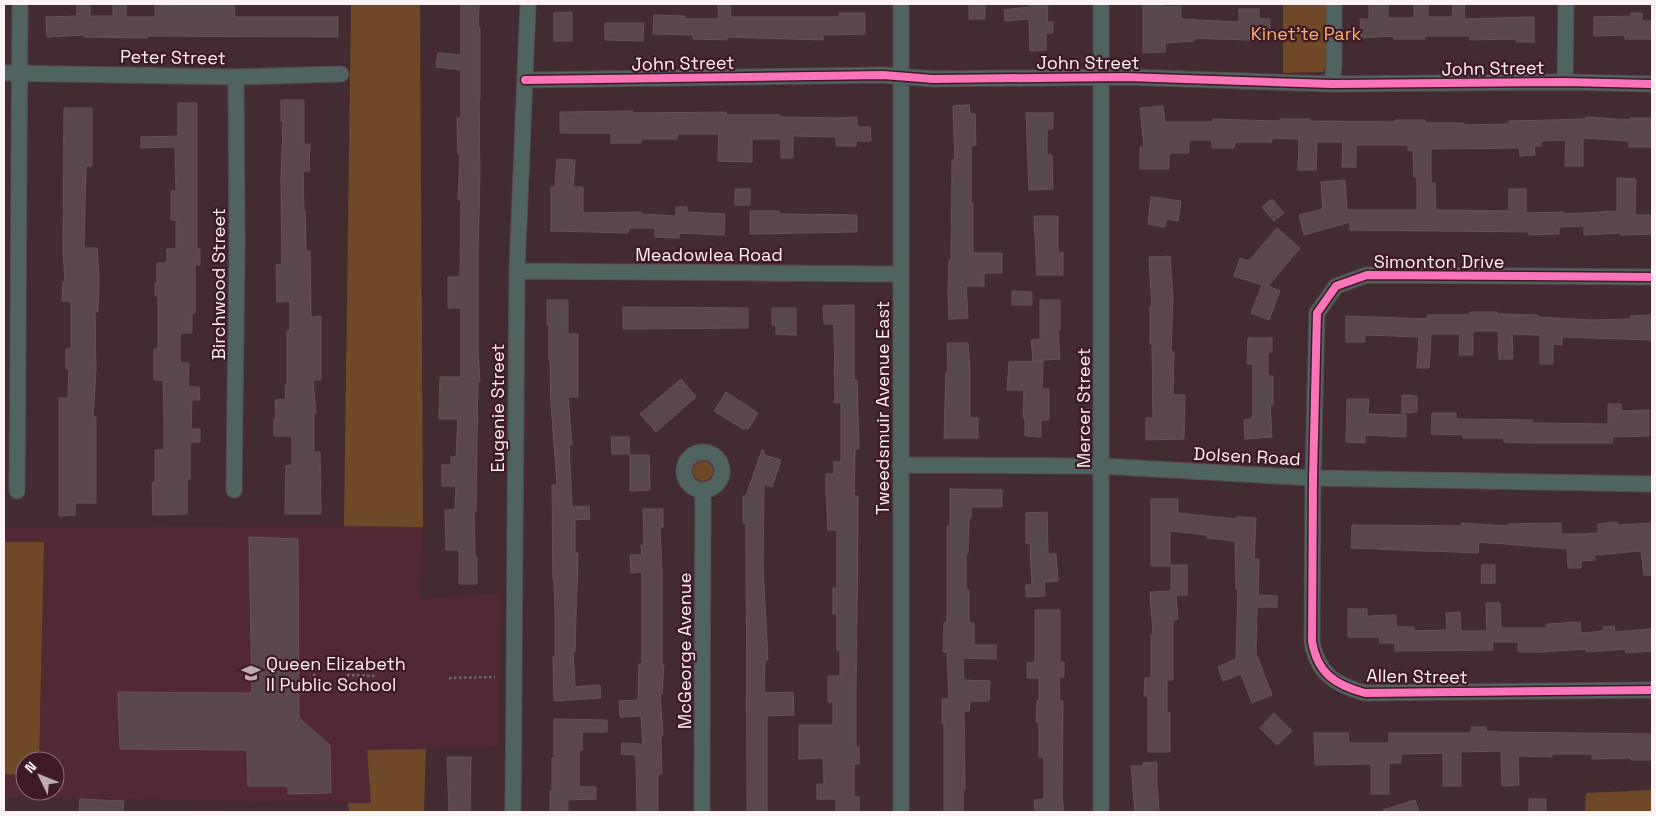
<svg xmlns="http://www.w3.org/2000/svg" width="1656" height="816" viewBox="0 0 1656 816" font-family="'Space Grotesk',sans-serif">
  <style>
    .built { fill: #532835; fill-rule: evenodd }
    .green { fill: #6e4827 }
    .building { fill: #58474b; stroke: #665358 }
    .lines { fill: none; stroke-linecap: round; stroke-linejoin: round }
    .minor-casing { stroke: #5a494e; stroke-width: 17 }
    .path { stroke: #676f6e; stroke-width: 2.5; stroke-dasharray: 2.5 2.5; stroke-linecap: butt }
    .minor { stroke: #4f6361; stroke-width: 15 }
    .cycleway-casing { stroke: #3f1925; stroke-width: 11 }
    .cycleway { stroke: #fb73b8; stroke-width: 8 }
    .labels { text-anchor: middle; dominant-baseline: central; stroke-width: 4.5; stroke-linejoin: round; paint-order: stroke }
    .park-label { font-size: 18px; fill: #f9b16e; stroke: #3f1925 }
    .street-label { font-size: 18px; fill: #fdf2f4; stroke: #3f1925 }
    .poi-label { font-size: 18px; fill: #fdf2f4; stroke: #3f1925; text-anchor: start }
  </style>
  <rect width="100%" height="100%" fill="#422c32"/>
  <path class="built" d="M344,526l79,1 -4,71 82,-4 -4,153 -130,3 4,53 -367,-6v-269zM25,761h30v30h-30z"/>
  <path class="green" d="M351,4h69l3,523 -79,-1z
    M1283,4h45l1,58 -6,10 -40,1z
    M693 471a10 10 0 1 1 20 0a10 10 0 1 1-20 0Z
    M4,542h40l-5,219h-14v14l-21,-1z
    M426,749l-2,63h-75l-1,-9h23l-4,-53z
    M1652,790v22h-67l1,-19z"/>
  <path class="building" d="M77,4h13v12h23v-12h13v13h29v-12l79,-1 1,13h103v20l-191,-1v2l-63,-1v-2l-37,2 -1,-20 31,-1z
    M461,4h18l-1,23h2v73h-1l1,73 -2,78v102l2,28h-2l-2,131h-2l1,45h2v27h-18v-34h-13l-1,-40h10l1,-24h-14v-21h9v-8h5l2,-38h-19l1,-42h21v-69h-13v-31h12l1,-77h-3l2,-46h-2l-1,-36h4v-48l-25,-3 2,-14 23,2z
    M718,4h12l1,13h108v-4h26v21l-42,1v5l-96,-3v3l-34,-1v-4l-40,-1 1,-19 31,1v3h34z
    M969,4h16v15h-16z
    M1029,4h19l-1,18h6v11h-7v17l-16,1 -1,-32 -24,2 -1,-11 25,-3z
    M1143,4h22v3l16,-1v13l58,3v-13h20v10h11v22l-76,-3v3l-29,2v9l-22,1z
    M1369,4h19v14h26v-14h14v13h24l1,-13h12l-1,15 70,-2v25h-18v-3l-46,1v-4h-45v3h-31v-3l-33,2 -1,-19h9z
    M572,12v29h-18v-28z
    M1631,13h11v8h10v18h-27v-4l-31,1v-19l37,-1z
    M605,23h39l-1,18 -38,-1z
    M281,100h23v44h6l-1,27h-6l1,40h1l1,40h4l1,66 10,-1v64h-8l3,33h-2v39h6l1,62h-36l1,-48 6,-1v-29h-18v-17h2l-1,-19 11,-1 -1,-14h2v-54h3v-30l-13,1 -1,-37 6,-1 -1,-85 2,-58h-2z
    M178,103h19v146h3v16h-5v48h-3v20h-12v30h9l-1,24h11l1,13h-8l-1,29h9v13h-10v37h-3v35l-34,1 -1,-32h3v-33h9v-28l-1,-42h-9v-31h4v-53h-3v-13h2v-20h10v-14h9v-29h-5v-29h5l-1,-44 -34,1v-11l37,-1z
    M969,105l1,9h5l1,31 -5,1v57h2v50h29v20h-18v13h-18l2,32 -19,1 -1,-25 1,-34h2l1,-100h3l-2,-54z
    M1163,106l2,16h48v-3l67,2v-2h30v2l85,1v-2h30v3h39v2l45,-1v-3l77,-2v-2l44,3v-2h22v29h-23v-6l-46,-3v28h-18l1,-26 -25,1v5h-7l1,9 -15,1 -1,-8 -88,1v34h4l1,27 73,1v-22h17v24l38,-1v2l53,-3v-33l19,1 -1,36h17v19l-31,1v-2l-37,2v-9l-25,1v7l-30,1v-3l-179,-2v-8l-46,13 -5,-20 24,-6 -2,-27 24,-2 2,30h70v-33h-3l-1,-27h-5v-5h-52v22h-14l1,-25h-26l-1,28h-18l1,-31 -27,-1v4h-37l-1,6h-22v-8h-23v13h-20v16h-29v-22h4l-4,-39z
    M64,108h28v58h-6l-2,82h13l2,30 -1,34h-3l1,57 -3,48h3v86h-21v12l-16,1v-118h9l1,-29h-3v-20h5v-48h-9l1,-19h2l-2,-32z
    M633,111v2l93,-1v3h54v2l56,1 21,-1v10h13l1,14h-15v5h-20v-9l-43,-1v22h-12v-19h-29v23l-34,-1 1,-27h-42v5h-36v4h-30v-10h-51v-21z
    M1026,113h27v16h-6v26h5l1,34 -24,1z
    M557,159l18,1 -2,27h10v26l58,-1v2l35,2v-9h11v5l38,2 -1,21 -45,-2v5l-24,-1v-9h-26l-1,5 -77,-2v-44h4z
    M735,189h15v16h-15z
    M1151,197l30,4 -3,20 -12,-2 -1,8 -17,-3z
    M1272,199l12,14 -10,8 -12,-14z
    M750,211h29v3l78,1v17l-107,2z
    M1034,216h24v37l5,-1v23h-26z
    M1277,228l23,20 -32,38 12,5 -11,29 -18,-7 11,-28 -28,-9 6,-18 9,3z
    M1170,256l3,41 -2,54 3,1 -1,43h12l-1,44 -38,1v-22h7l-1,-74h-2v-37h2l-3,-50z
    M1012,291l20,1v13h-20z
    M547,300h21v34h10v63h-10l4,48 -3,-1 3,63 17,-1 1,13 -15,1v33h3l-3,98h-2l2,36 25,-2 1,13 -47,3 -1,-44h2v-44l-1,-34h-1l-1,-94h5l-6,-82 -1,-43h-1v-35h-2z
    M1040,300h20v30h-2l2,29 -27,2 -2,-21 9,-1z
    M854,305v75h3l2,69h-4l-1,47h4v26l-2,168v57h3v17h-5v33h5v15h-23v-13h-19v-15h7l-1,-26 -24,1v-34h34v-23h-5v-26h12v-26h-3v-36h-4v-26h4v-58h-9l-2,-36v-20h8v-12h7v-60l-6,1 -1,-79h-10l-1,-18z
    M623,307l125,1v20l-125,1z
    M772,308h24v27l-20,-1v-9h-4z
    M1470,312h27v2l41,1v2l54,3 39,-1v-3l20,-1 1,25 -90,-3v8l-9,-1v20h-13v-29l-28,-1 1,25h-14l-1,-28h-25v24h-14l1,-21h-29l-2,34h-12l2,-31 -54,-2v7h-19v-26l81,3v-4h43z
    M1248,338h24v14h-4v24h5v29h-3l2,32 -27,2 -1,-19 8,-1 1,-10v-45h-6z
    M947,343h21l2,29v46h8v20h-34l2,-66h2z
    M1043,361l-1,28h7v31h-8v17l-16,-1v-18h-2l1,-28h-17l2,-28z
    M681,379l15,18 -40,35 -16,-18z
    M726,392l32,21 -10,16h-5l-29,-18z
    M1402,395l15,1v16l-15,1z
    M1347,399h22l-1,15 38,1v22l-41,-2v8l-19,-1z
    M1608,404h13v7l28,-1v26l-37,1v6h-80l-28,-1v-4h-41v-3l-32,-1 1,-21h24v6l76,1v3l76,1z
    M611,437h18l1,17h-18z
    M762,450h2v5l17,5 -9,27 -8,-3 -1,82 5,94h-3l-1,33 29,-1 1,23 -27,1v96h-20l-1,-289h-3v-27h3z
    M630,455h19l1,35 -20,1z
    M950,489l52,1v17h-31v11h-2l-1,35h-2v37h3v33h5v22h22v14l-33,-1 1,22 26,1 -1,20h-19l-1,10h-5l1,79h-2v22h-19v-89h-2v-24h7l-2,-47h-4l1,-29h3v-97h3z
    M1151,499h27v14l58,6 1,-2 19,1 -2,41h5l-1,36 19,1v11h-20l-1,46 16,42 -20,8 -11,-29 -18,7 -5,-14 18,-8 2,-70h-2l-1,-48 -28,-3v-3l-37,-4v35h-19z
    M643,509h20v18h-3l2,44v94h2l-2,29h-2l3,42h-2l1,38h-4v38h-21l-1,-57 -15,-1 1,-11 21,1 -2,-28 -21,1 -1,-16 19,-1 1,-36h3v-92l-11,1 -1,-18h12l-1,-10h3z
    M1047,512l1,42h8l2,27 -14,1 1,14 -19,1v-12h6l-2,-42h-4v-30z
    M1617,522v3l35,-2v52h-8l-3,-24 -47,4 1,5 -14,1v7h-13l-1,-19 -88,-7 -1,11 -127,-5 1,-23 110,1v-3l45,3 1,-2 53,-1v11h22l15,-1v-9z
    M249,537l49,2 1,179 31,27 1,48 -43,1v-8h-40l-1,-36 -127,-1 -2,-57 134,1z
    M1171,565h16v30h-11l2,24 -5,1v60h-6v33h3v39h-22v-56h-4l1,-18h6v-44h2l-3,-42 21,-1z
    M1482,565h13v18h-14z
    M1486,603h14l1,25h46v-4l33,-2 1,11 22,-2v-4l11,-1 1,6 37,-3v22l-26,2 -1,-4 -39,3v-3l-44,3h-24v-10h-26l1,8 -98,1v-8h-15v-6h-32v-28h19v7l29,-1v12h18v4l33,-1 -1,-17 14,-1 1,19h26z
    M1035,610h25v52h4v15h-5l1,24h3l-1,97 2,14h-29l-1,-12 10,-1v-42h-5v-35h-3l1,-21h2v-23h-12v-15l8,-1z
    M1274,713l18,18 -15,14 -17,-17z
    M554,719l53,1v12h-25v18h-3v37h17v12l-28,1v12h-18v-21h2v-33h2z
    M1471,727h15v4l14,1 152,2v26h-21v-2l-39,1v-5h-40v3l-34,-1 1,29 -17,1 -1,-35 -40,1v34h-18v-33l-42,1v9h-12v31h-18v-30l-56,1 -1,-32h34l1,10h40v-10h82z
    M447,757h24l-1,55h-21z
    M1157,762v23l2,27h-24l-4,-46h12v-3z
    M80,799l44,2 -1,11h-44z
    M1529,799h17v13h-17z
    M1415,800l4,12h-35l-1,-2z"/>
  <g class="lines">
    <g class="minor-casing">
      <path id="minor" d="M1101,4v808
        M4,73l232,4 105,-3
        M525,80l358,-5 50,4 193,-2 206,7 233,-2 87,2
        M1565,82l1,-78
        M1332,84l2,-19v-61
        M517,271l384,3
        M1652,277l-285,-2 -31,11 -19,27 -4,165 -1,163c5,32 23,44 53,52l287,-3
        M684 471a19 19 0 1 1 38 0a19 19 0 1 1-38 0Z
        M900,465l201,1 212,12 339,6
        M234,490l3,-244 -1,-169
        M17,491l3,-487
        M513,812l4,-541 11,-267
        M702,812l1,-322
        M901,812v-808"/>
    </g>
    <path class="path" d="M313,675h3
      M347,675l29,1
      M449,678l46,-1"/>
    <use href="#minor" class="minor"/>
    <g class="cycleway-casing">
      <path id="cycleway" d="M525,80l358,-5 50,4 193,-2 206,7 233,-2 87,2
        M1652,277l-285,-2 -31,11 -19,27 -4,165 -1,163c5,32 23,44 53,52l287,-3"/>
    </g>
    <use href="#cycleway" class="cycleway"/>
  </g>
  <defs>
    <g id="school-bare" transform="scale(1.5)"><path d="M0-5L7-2L0 1L-7-2ZM-4 1L0 2.5L4 1V4Q0 6-4 4Z" fill="#bcadb0" stroke="#3f1925" stroke-width="2.5" paint-order="stroke"/></g>
  </defs>
  <g fill-rule="evenodd">
    <use href="#school-bare" x="251" y="673"/>
  </g>
  <g class="labels">
    <g class="park-label">
      <text x="1306" y="33">Kinet'te Park</text>
    </g>
    <g class="street-label">
      <text transform="translate(173 57) rotate(1)">Peter Street</text>
      <text x="1088" y="62">John Street</text>
      <text transform="translate(683 63) rotate(-1)">John Street</text>
      <text transform="translate(1493 68) rotate(-1)">John Street</text>
      <text x="709" y="254">Meadowlea Road</text>
      <text x="1439" y="261">Simonton Drive</text>
      <text transform="translate(218 284) rotate(-90)">Birchwood Street</text>
      <text transform="translate(497 408) rotate(-90)">Eugenie Street</text>
      <text transform="translate(882 408) rotate(-90)">Tweedsmuir Avenue East</text>
      <text transform="translate(1083 408) rotate(-90)">Mercer Street</text>
      <text transform="translate(1247 456) rotate(3)">Dolsen Road</text>
      <text transform="translate(684 651) rotate(-90)">McGeorge Avenue</text>
      <text transform="translate(1417 676) rotate(1)">Allen Street</text>
    </g>
    <g class="poi-label">
      <text x="266" y="663">Queen Elizabeth<tspan x="266" dy="21">II Public School</tspan></text>
    </g>
  </g>
  <rect width="1656" height="816" fill="none" stroke="#fdf2f4" stroke-width="10"/>
  <g transform="translate(40 776) rotate(313)"><circle r="24" fill="#3f1925" stroke="#8b7078"/>
  <path d="M0-4L9 19L0 12L-9 19Z" fill="#bcadb0"/>
  <text y="-8" font-size="14" font-weight="bold" text-anchor="middle" fill="#fdf2f4">N</text>
  </g>
</svg>
